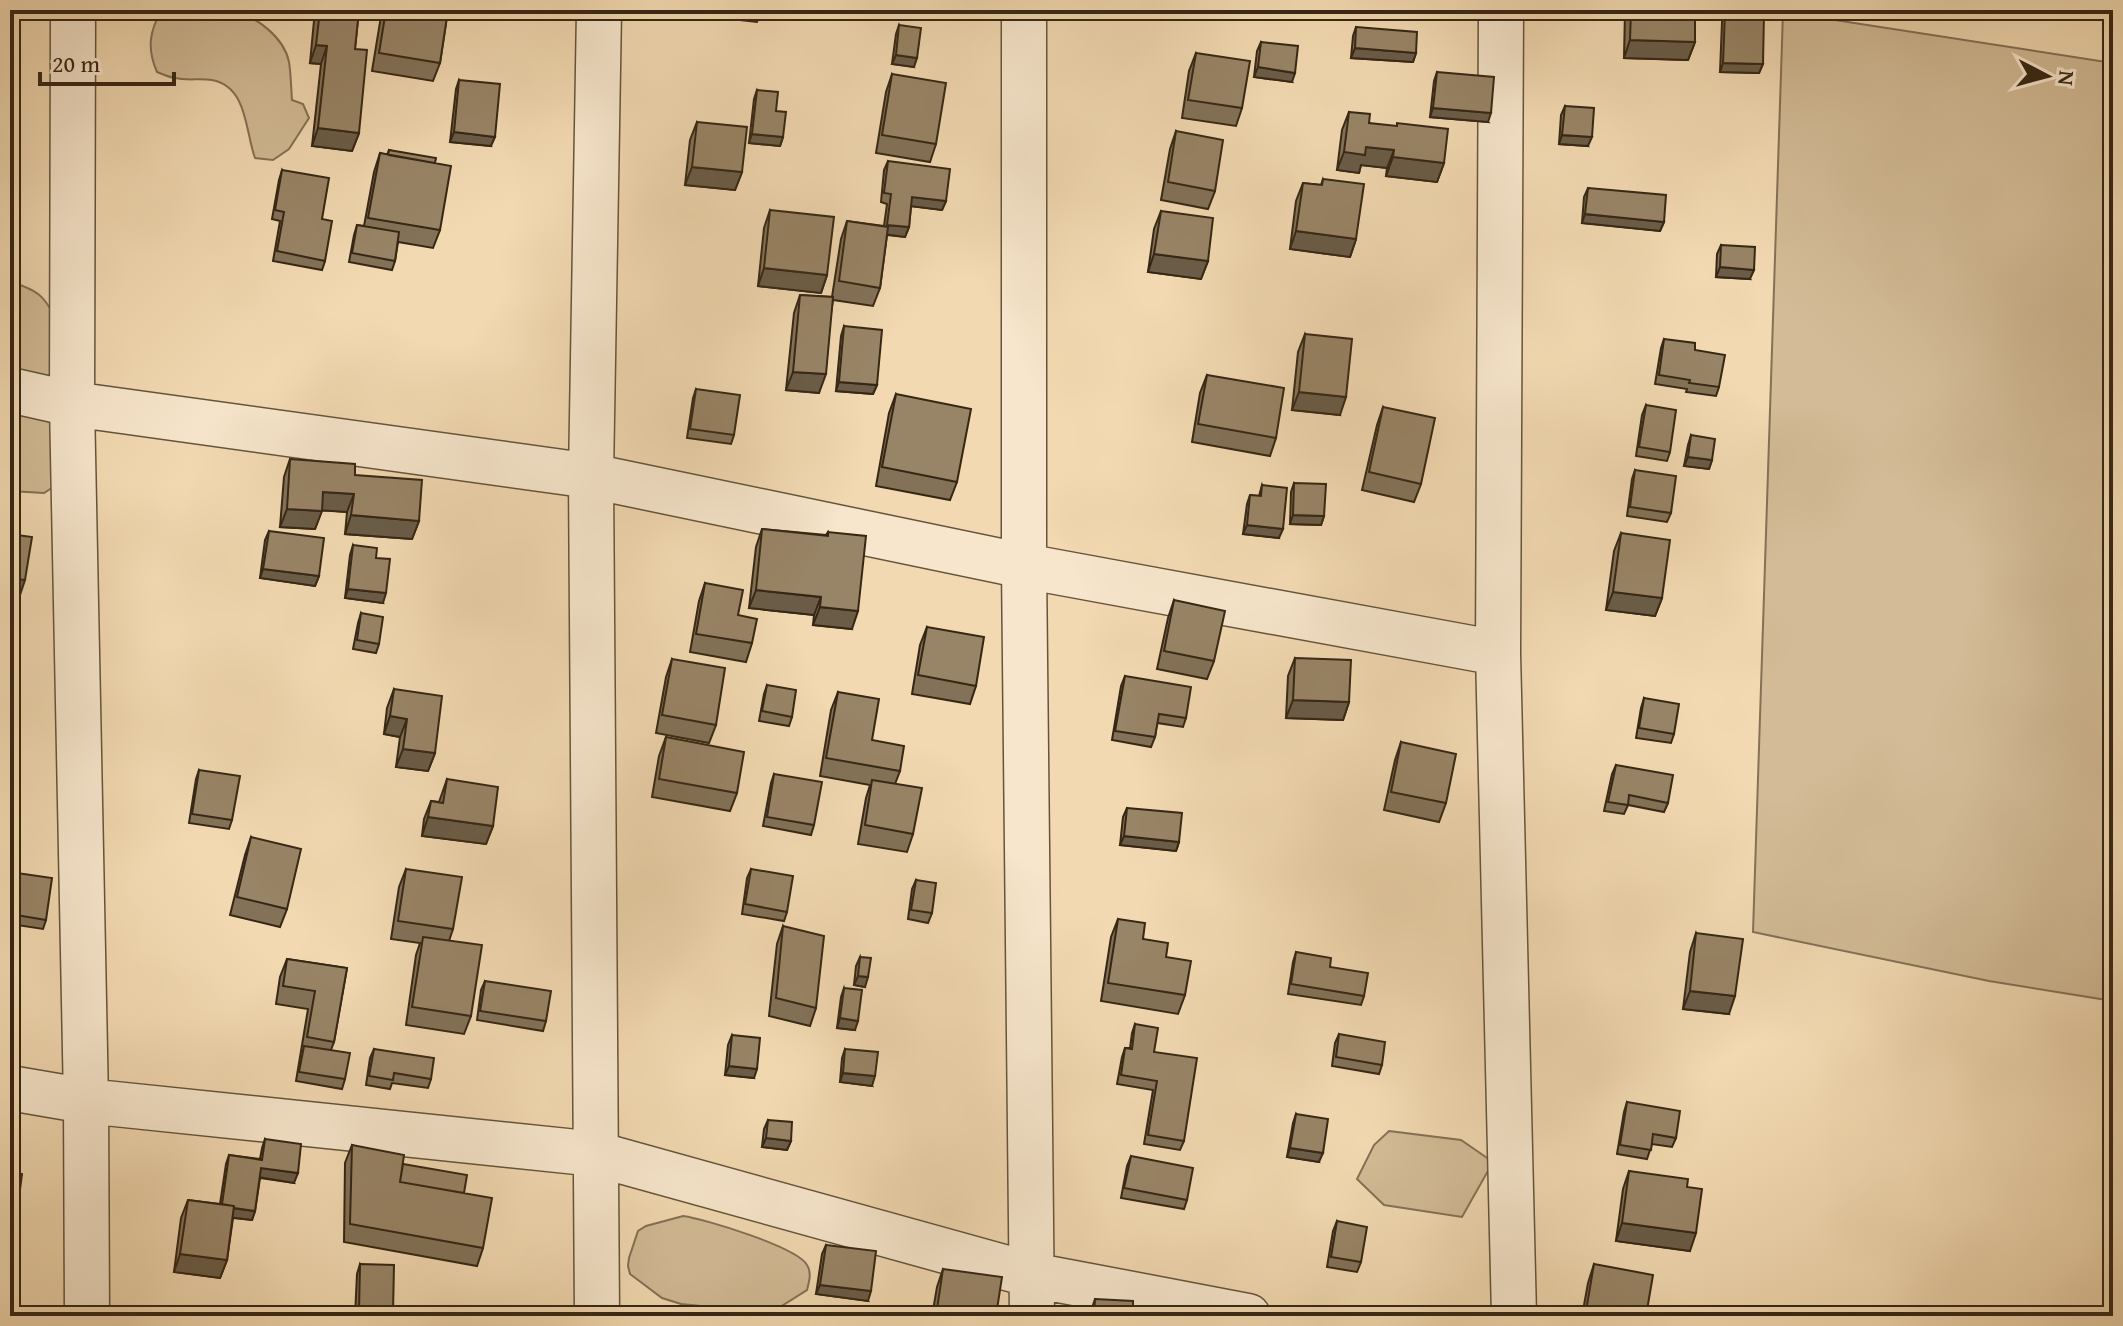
<svg xmlns="http://www.w3.org/2000/svg" width="2123" height="1326" viewBox="0 0 2123 1326" font-family="'Gentium Book Plus',serif">
  <style>
    .green { fill: #d2bb96; stroke: #847156; stroke-width: 2 }
    .lines { fill: none; stroke-linecap: round; stroke-linejoin: round }
    .minor-casing { stroke: #65543c; stroke-width: 47 }
    .minor { stroke: #f7e6cc; stroke-width: 44 }
    .wall { fill: #837258; stroke: #362715; stroke-width: 2 }
    .shaded-wall { fill: #6a5c47; stroke: #362715; stroke-width: 2 }
    .building { fill: #988466; stroke: #362715; stroke-width: 2 }
  </style>
  <rect width="100%" height="100%" fill="#f2d9b1"/>
  <filter id="stains"><feTurbulence type="fractalNoise" baseFrequency=".0025" numOctaves="4"/><feColorMatrix values="0 0 0 0 .2 0 0 0 0 .09 0 0 0 0 .02 0 0 0 .5 -.17"/></filter>
  <radialGradient id="worn" r=".72"><stop offset=".6" stop-color="#630" stop-opacity="0"/><stop offset="1" stop-color="#630" stop-opacity=".3"/></radialGradient>
  <path class="green" d="M162,10c18,0 54,-3 69,0 25,6 53,27 58,52 2,12 2,25 3,38l11,4 6,14 -20,31 -16,11 -18,-2c-10,-27 -7,-71 -43,-78 -12,-2 -25,1 -37,-2 -7,-1 -13,-4 -18,-6 -10,-23 -8,-41 5,-62z
    M1783,12l330,51v938l-124,-20 -236,-49z
    M14,283c22,7 30,12 40,33l4,168 -14,9 -34,-2v-207z
    M1389,1131l72,9 32,22 -31,55 -78,-12 -27,-26 17,-34z
    M683,1216c22,3 114,31 124,49 5,8 2,17 0,25l-27,17 -59,1 -40,-4 -19,-6 -32,-24 -2,-8 1,-8 9,-27 8,-5z"/>
  <g class="lines">
    <g class="minor-casing">
      <path id="minor" d="M73,10l-1,394 14,697 1,215
        M1024,10v556l8,750
        M1501,10l-3,643 16,663
        M10,390l62,14 519,72 433,90 474,87
        M10,1088l76,13 510,53 436,121 216,41
        M597,1316l-6,-840 8,-466"/>
    </g>
    <use href="#minor" class="minor"/>
  </g>
  <path class="wall" d="M315,10h44l-4,39 4,84 -7,18 -40,-5 9,-82 -11,-1z
    M382,10h66l-8,53 -7,18 -61,-10z
    M1625,10h70v32l-7,18 -64,-2z
    M1725,13l38,51 -4,9 -39,-1 2,-50z
    M899,25l15,42 -22,-3 4,-30z
    M1356,27l60,26 -3,9 -62,-4 2,-22z
    M1261,42l31,40 -38,-5 3,-26z
    M1196,53l46,55 -6,18 -54,-8 7,-47z
    M1437,72l51,50 -58,-5 4,-36z
    M892,74l44,70 -6,18 -54,-9 10,-61z
    M459,80l32,66 -41,-4 6,-53z
    M757,90l26,47 -3,9 -31,-3 5,-44z
    M1565,106l23,40 -29,-2 2,-29z
    M1349,112l95,51 -7,19 -51,-6 1,-8 -26,-3 -2,8 -22,-3 5,-40z
    M697,122l45,50 -7,18 -50,-5 5,-45z
    M1176,131l39,60 -7,18 -47,-9 9,-51z
    M389,150l46,13 5,67 -7,18 -35,-6 -3,19 -3,9 -43,-8 5,-27 3,-10 7,1 10,-54 6,-19 7,2z
    M888,161l58,40 -4,9 -31,-4 -2,21 -4,10 -18,-2 -7,53 -7,18 -40,-6 -14,93 -33,-3 8,-77 6,-18 32,2 9,-58 6,-18 37,5 3,-22 -6,-2 3,-32z
    M282,170l43,91 -3,9 -49,-9 7,-40 -8,-2 7,-39z
    M1323,179l33,60 -6,18 -60,-8 6,-48 7,-18 18,2z
    M1588,188l76,34 -4,9 -78,-8 2,-26z
    M770,210l57,65 -6,18 -63,-7 6,-58z
    M1161,211l47,50 -7,18 -53,-7 6,-43z
    M1721,245l29,34 -34,-2 1,-23z
    M844,326l33,59 -4,9 -37,-3 5,-55z
    M1305,334l35,81 -48,-5 6,-58z
    M1664,339l55,48 -3,9 -30,-4 1,-3 -32,-5 6,-36z
    M1207,375l69,63 -6,18 -78,-14 8,-49z
    M696,389l38,46 -3,9 -44,-6 6,-40z
    M896,394l61,88 -7,18 -74,-14 13,-73z
    M1646,405l24,47 -3,9 -31,-5 6,-41z
    M1383,407l38,77 -7,18 -52,-12 15,-65z
    M1691,435l21,25 -3,9 -25,-3 4,-21z
    M290,459l65,16 64,46 -7,18 -67,-5 2,-22 -25,-2 -7,19 -35,-2 4,-50z
    M1635,470l36,43 -4,9 -40,-6 5,-37z
    M1294,483l30,33 -3,9 -31,-1 1,-32z
    M1262,485l17,53 -36,-4 4,-30 3,-9 9,1z
    M762,529l64,6 2,-3 24,97 -39,-4 1,-10 -65,-7 7,-61z
    M269,531l50,45 -4,10 -55,-8 5,-38z
    M1621,533l41,65 -7,18 -49,-6 8,-59z
    M353,545l30,58 -38,-5 5,-43z
    M705,583l33,32 14,28 -6,19 -56,-10 9,-51z
    M1174,600l40,61 -7,18 -50,-10 11,-51z
    M361,613l18,31 -3,9 -23,-4 5,-26z
    M927,627l49,59 -6,18 -58,-10 8,-49z
    M1295,658l54,44 -6,18 -57,-2 2,-42z
    M672,659l44,66 -7,18 -53,-10 10,-56z
    M1125,676l61,42 -3,9 -26,-4 -2,14 -4,10 -39,-7 9,-54z
    M767,685l25,32 -3,9 -30,-5 5,-27z
    M394,689l41,64 -7,18 -32,-4 4,-30 -16,-3 3,-26z
    M838,692l34,48 28,31 -5,13 18,50 -6,18 -49,-8 8,-46 4,-13 -50,-9 11,-66z
    M1644,698l30,36 -3,9 -35,-5 5,-30z
    M666,737l71,56 -7,18 -78,-14 7,-41z
    M1401,742l45,61 -7,19 -55,-12 11,-50z
    M1616,765l52,38 -4,9 -36,-7 -4,9 -20,-3 8,-37z
    M199,770l33,50 -3,9 -40,-6 7,-44z
    M774,774l40,51 -3,10 -48,-9 8,-43z
    M447,779l46,47 -7,18 -64,-8 2,-17 7,-18 8,1z
    M1127,808l52,34 -3,9 -56,-6 3,-28z
    M251,837l36,72 -7,18 -50,-12 15,-60z
    M406,869l47,60 -4,12 22,75 -7,18 -58,-9 10,-70 4,-12 -29,-4 8,-52z
    M751,869l36,43 -3,9 -42,-7 5,-36z
    M10,872l36,48 -3,9 -33,-5z
    M916,880l16,33 -4,10 -20,-4 4,-30z
    M1118,919l48,38 19,38 -7,19 -77,-13 10,-64z
    M783,926l33,82 -6,18 -41,-10 8,-72z
    M1696,933l33,81 -46,-5 7,-57z
    M1296,952l34,15 34,29 -3,9 -73,-11 5,-32z
    M860,957l5,30 -11,-2 2,-19z
    M287,959l60,9 -13,74 -3,8 14,29 -3,10 -46,-8 12,-72 -32,-5 4,-27z
    M485,981l61,40 -3,10 -66,-11 4,-30z
    M844,988l11,42 -18,-2 4,-31z
    M1135,1024l19,28 30,89 -4,9 -36,-6 9,-54 -36,-6 5,-27 3,-9h5l2,-15z
    M1339,1034l43,31 -3,9 -47,-8 3,-23z
    M732,1035l22,43 -29,-3 3,-30z
    M374,1049l57,30 -3,9 -36,-5 -2,6 -24,-4 4,-27z
    M845,1049l27,37 -32,-4 2,-24z
    M1627,1102l49,36 -4,9 -20,-3 -5,15 -30,-5 7,-42z
    M1296,1114l23,48 -32,-5 6,-34z
    M768,1120l23,21 -4,9 -25,-3 2,-18z
    M265,1139l29,44 -34,-5 -5,33 -3,9 -19,-2 -6,42 -7,18 -46,-6 7,-54 7,-18 32,4 6,-40 3,-9 31,4 2,-11z
    M352,1145l51,19 61,29 19,55 -6,18 -133,-24 1,-79z
    M1131,1156l56,44 -3,9 -63,-11 6,-32z
    M1629,1171l58,16 3,64 -74,-10 7,-52z
    M10,1172l8,33 -4,9h-4z
    M1337,1221l24,41 -4,10 -30,-5 6,-36z
    M826,1245l42,56 -52,-7 6,-40z
    M360,1264l32,52h-37l2,-42z
    M1594,1264l52,52h-64l6,-33z
    M943,1269l53,47h-64l5,-29z
    M1095,1299l38,17h-42l1,-8z"/>
  <path class="shaded-wall" d="M724,10h9l28,2 -4,10 -36,-4z
    M881,10h44l-3,9 -42,-6z
    M1295,10h40l-3,8 -38,-5z
    M1630,40l65,2 -7,18 -64,-2z
    M316,45l11,1 -6,18 -11,-1z
    M1355,48l61,5 -3,9 -62,-4z
    M896,55l21,3 -3,9 -22,-3z
    M1723,63l40,1 -4,9 -39,-1z
    M1258,67l37,6 -3,9 -38,-5z
    M1433,108l58,5 -3,9 -58,-5z
    M318,128l41,5 -7,18 -40,-5z
    M454,132l41,5 -4,9 -41,-4z
    M752,134l31,3 -3,9 -31,-3z
    M1562,135l30,2 -4,9 -29,-2z
    M1366,147l28,3 -7,18 -26,-3 -2,8 -22,-3 7,-18z
    M1393,157l51,6 -7,19 -51,-6z
    M692,167l50,5 -7,18 -50,-5z
    M912,197l34,4 -4,9 -33,-4z
    M1585,214l79,8 -4,9 -78,-8z
    M887,225l22,2 -4,10 -22,-3z
    M1296,231l60,8 -6,18 -60,-8z
    M1154,254l54,7 -7,18 -53,-7z
    M1720,267l34,3 -4,9 -34,-2z
    M764,268l63,7 -6,18 -63,-7z
    M793,372l33,2 -7,19 -33,-3z
    M839,382l38,3 -4,9 -37,-3z
    M1299,392l47,5 -6,18 -48,-5z
    M1688,457l24,3 -3,9 -25,-3z
    M323,492l31,2 -7,18 -30,-2z
    M287,509l35,2 -7,18 -35,-2z
    M351,515l68,6 -7,18 -67,-5z
    M1293,515l31,1 -3,9 -31,-1z
    M1247,525l36,4 -4,9 -36,-4z
    M263,569l56,7 -4,10 -55,-8z
    M10,578l15,2 -6,18 -9,-1z
    M348,589l38,4 -3,10 -38,-5z
    M756,590l65,7 -7,18 -65,-7z
    M1613,592l49,6 -7,18 -49,-6z
    M820,607l38,4 -6,18 -39,-4z
    M1293,700l56,2 -6,18 -57,-2z
    M390,716l17,3 -7,18 -16,-3z
    M403,749l32,4 -7,18 -32,-4z
    M428,817l65,9 -7,18 -64,-8z
    M1124,836l55,6 -3,9 -56,-6z
    M858,976l10,1 -3,10 -11,-2z
    M1690,991l45,5 -6,18 -46,-5z
    M840,1018l18,3 -3,9 -18,-2z
    M729,1066l28,3 -3,9 -29,-3z
    M843,1073l32,3 -3,10 -32,-4z
    M766,1138l25,3 -4,9 -25,-3z
    M1290,1148l33,5 -4,9 -32,-5z
    M261,1168l37,5 -4,10 -36,-6z
    M222,1207l33,4 -3,9 -33,-4z
    M1622,1223l74,10 -6,18 -74,-10z
    M180,1254l47,6 -7,18 -46,-6z
    M820,1285l51,6 -3,10 -52,-7z
    M359,1311l34,2 -1,3h-35z"/>
  <path class="building" d="M320,10h39l-4,39 12,1 -8,83 -41,-5 9,-82 -11,-1z
    M386,10h62l-8,53 -61,-10z
    M733,10h28v2z
    M1631,10h64v32l-65,-2z
    M1725,13h39l-1,51 -40,-1z
    M899,25l22,3 -4,30 -21,-3z
    M1356,27l61,5 -1,21 -61,-5z
    M1261,42l37,4 -3,27 -37,-6z
    M1196,53l54,8 -8,47 -54,-8z
    M1437,72l57,5 -3,36 -58,-5z
    M892,74l54,9 -10,61 -54,-9z
    M459,80l41,4 -5,53 -41,-5z
    M757,90l21,2 -2,19 10,1 -3,25 -31,-3z
    M1565,106l29,2 -2,29 -30,-2z
    M1349,112l21,2 -1,9 28,3v-3l51,6 -4,34 -51,-6 1,-7 -28,-3 -1,8 -21,-3z
    M697,122l50,5 -5,45 -50,-5z
    M1176,131l47,9 -8,51 -47,-9z
    M389,150l47,8 -1,5 -47,-8z
    M380,153l71,13 -11,64 -72,-12z
    M888,161l62,8 -4,32 -34,-4 -3,30 -22,-2 4,-31 -7,-1z
    M282,170l47,8 -7,41 10,2 -7,40 -48,-10 7,-39 -9,-2z
    M1323,179l41,5 -8,55 -60,-8 7,-48 19,2z
    M1588,188l78,7 -2,27 -79,-8z
    M770,210l64,7 -7,58 -63,-7z
    M1161,211l52,7 -5,43 -54,-7z
    M847,221l41,6 -8,61 -41,-7z
    M357,225l42,7 -4,29 -43,-8z
    M1721,245l34,2 -1,23 -34,-3z
    M800,295l33,2 -7,77 -33,-2z
    M844,326l38,4 -5,55 -38,-3z
    M1305,334l47,5 -6,58 -47,-5z
    M1664,339l31,4v7l30,5 -6,32 -30,-4 1,-3 -31,-5z
    M1207,375l77,13 -8,50 -78,-14z
    M696,389l44,6 -6,40 -44,-6z
    M896,394l75,15 -14,73 -75,-15z
    M1646,405l30,5 -6,42 -31,-5z
    M1383,407l52,11 -14,66 -52,-12z
    M1691,435l24,4 -3,21 -24,-3z
    M290,459l65,5v11l67,5 -3,41 -68,-6 3,-21 -31,-2 -1,19 -35,-2z
    M1635,470l41,6 -5,37 -41,-6z
    M1294,483l32,1 -2,32 -31,-1z
    M1262,485l25,3 -4,41 -36,-4 3,-30 11,1z
    M762,529l66,7v-4l38,4 -8,75 -38,-4 1,-10 -65,-7z
    M269,531l55,7 -5,38 -56,-7z
    M1621,533l49,7 -8,58 -49,-6z
    M10,534l22,3 -7,43 -15,-2z
    M353,545l24,3 -1,10 14,1 -4,34 -38,-4z
    M705,583l38,7 -5,25 19,4 -5,24 -56,-9z
    M1174,600l51,11 -11,50 -50,-10z
    M361,613l22,4 -4,27 -22,-4z
    M927,627l57,10 -8,49 -58,-11z
    M1295,658l56,2 -2,42 -56,-2z
    M672,659l53,9 -9,57 -54,-10z
    M1125,676l66,11 -5,31 -27,-4 -4,23 -40,-6z
    M767,685l29,5 -4,27 -30,-6z
    M394,689l48,7 -7,57 -32,-4 4,-30 -17,-3z
    M838,692l41,7 -7,41 32,6 -4,25 -74,-13z
    M1644,698l35,6 -5,30 -35,-6z
    M666,737l78,15 -7,41 -78,-14z
    M1401,742l55,12 -10,49 -55,-11z
    M1616,765l57,10 -5,28 -39,-8 -1,10 -20,-3z
    M199,770l41,6 -8,44 -40,-6z
    M774,774l48,8 -8,43 -47,-8z
    M447,779l51,8 -5,39 -65,-9 3,-16 12,2z
    M872,780l50,8 -9,46 -48,-9z
    M1127,808l55,5 -3,29 -55,-6z
    M251,837l50,12 -14,60 -50,-12z
    M406,869l56,8 -9,52 -55,-8z
    M751,869l42,7 -6,36 -42,-8z
    M10,872l42,6 -6,42 -36,-6z
    M916,880l20,3 -4,30 -21,-3z
    M1118,919l27,4 -2,16 25,4 -2,14 25,4 -6,34 -77,-12z
    M783,926l41,10 -8,72 -40,-10z
    M1696,933l47,6 -8,57 -45,-5z
    M423,937l59,8 -11,71 -59,-9z
    M1296,952l35,6 -1,9 38,6 -4,23 -73,-12z
    M860,957l11,1 -3,19 -10,-1z
    M287,959l60,9 -13,74 -27,-5 8,-46 -32,-5z
    M485,981l66,10 -5,30 -66,-10z
    M844,988l18,2 -4,31 -18,-3z
    M1135,1024l23,4 -4,24 43,6 -13,83 -36,-6 9,-54 -36,-6 4,-27 7,1z
    M1339,1034l46,8 -3,23 -46,-8z
    M732,1035l28,3 -3,31 -28,-3z
    M304,1046l46,7 -5,26 -46,-7z
    M374,1049l60,9 -3,21 -37,-6 -1,7 -24,-4z
    M845,1049l33,3 -3,24 -32,-3z
    M1627,1102l53,9 -4,27 -23,-4 -2,16 -31,-5z
    M1296,1114l32,5 -5,34 -33,-5z
    M768,1120l24,2 -1,19 -25,-3z
    M265,1139l36,5 -3,29 -37,-5 -6,43 -21,-3v-2l-12,-2 7,-49 33,5z
    M352,1145l52,10 -4,27 92,16 -9,50 -133,-24z
    M1131,1156l62,12 -6,32 -63,-12z
    M403,1164l64,11 -3,18 -64,-11z
    M1629,1171l59,8 -1,8 15,2 -6,44 -74,-10z
    M10,1172l12,2 -4,31 -8,-1z
    M188,1200l46,6 -7,54 -47,-6z
    M1337,1221l30,6 -6,35 -30,-5z
    M826,1245l50,6 -5,40 -51,-6z
    M360,1264l34,1 -1,48 -34,-2z
    M1594,1264l59,11 -7,41h-30l-30,-5z
    M943,1269l59,8 -6,39h-60z
    M1095,1299l38,2v15h-39z
    M316,1307l35,4v5h-36z
    M842,1312l29,4h-29z"/>
  <rect width="2123" height="1326" fill="none" stroke="#f2d9b1" stroke-width="40"/>
  <rect x="12" y="12" width="2099" height="1302" fill="none" stroke="#362715" stroke-width="4"/>
  <rect x="20" y="20" width="2083" height="1286" fill="none" stroke="#362715" stroke-width="2"/>
  <g transform="translate(2047 76) rotate(96)" stroke="#f7e6cc" stroke-width="6" paint-order="stroke">
  <path d="M0-6L14 30L0 20L-14 30Z" fill="#362715"/>
  <text y="-12" font-size="22" font-weight="bold" text-anchor="middle" fill="#362715">N</text>
  </g>
  <path d="M40 72v12h134v-12" fill="none" stroke="#362715" stroke-width="4"/>
  <text x="52" y="72" font-size="24" fill="#362715" stroke="#f7e6cc" stroke-width="6" paint-order="stroke">20 m</text>
  <rect width="100%" height="100%" filter="url(#stains)"/>
  <rect width="100%" height="100%" fill="url(#worn)"/>
</svg>
